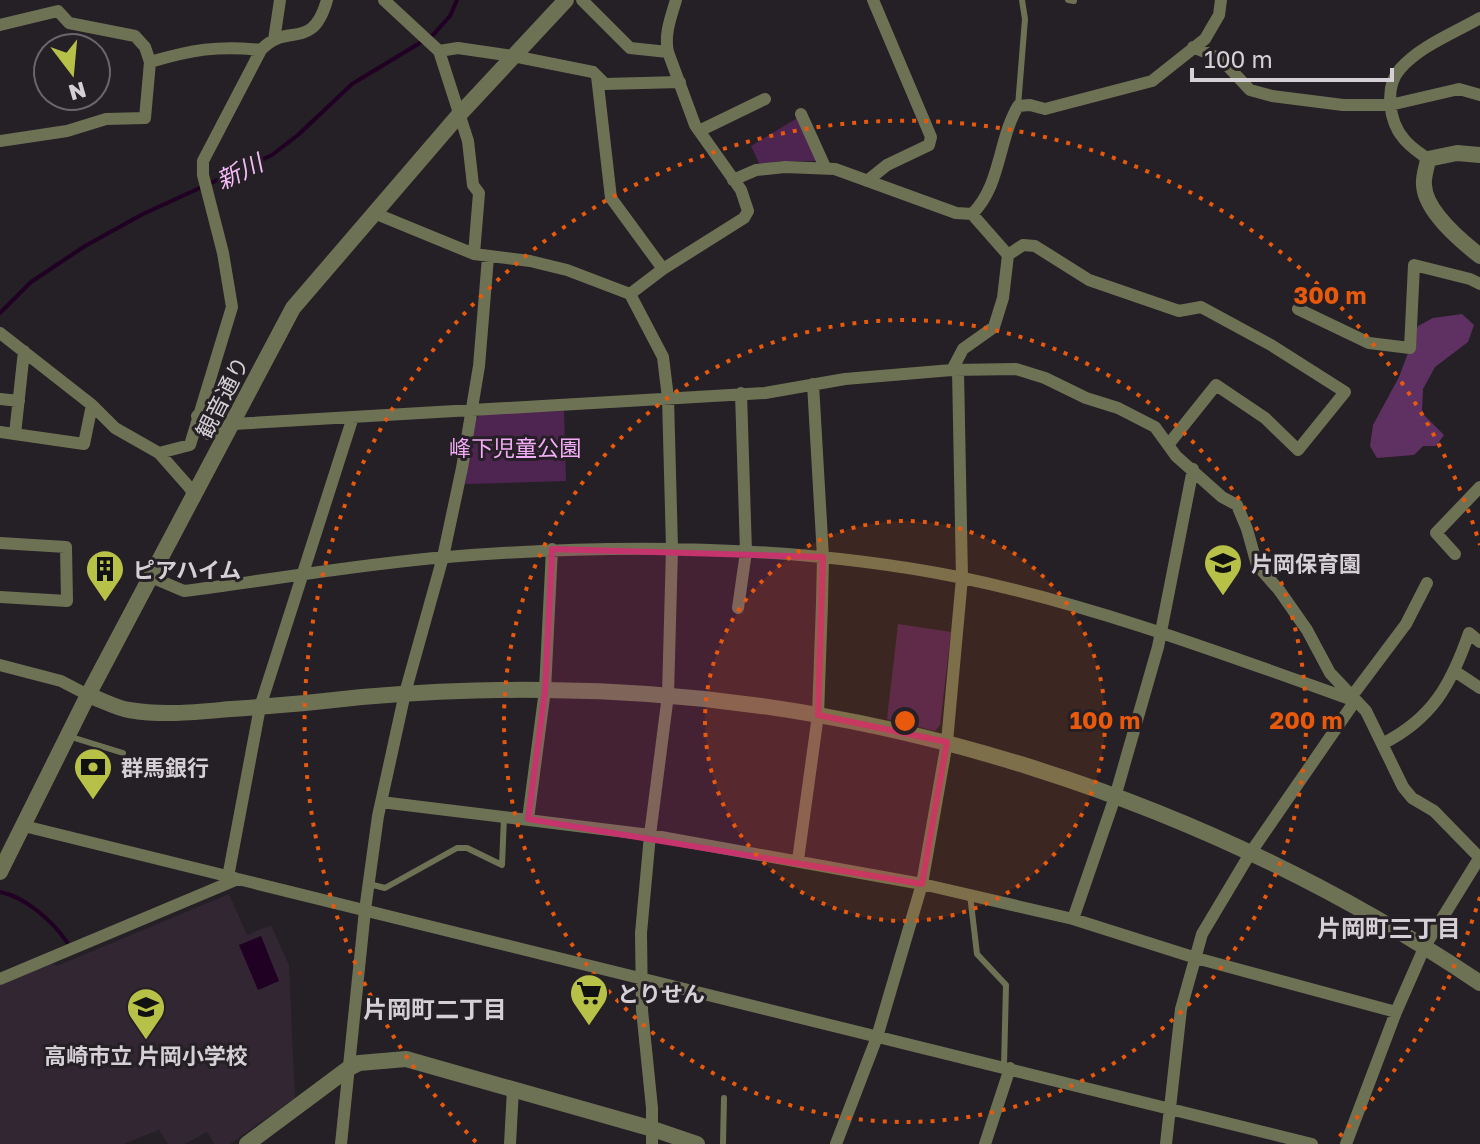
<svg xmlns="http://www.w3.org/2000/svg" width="1480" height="1144" viewBox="0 0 1480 1144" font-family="'Golos Text','Noto Sans JP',sans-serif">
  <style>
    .built { fill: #312632 }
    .green { fill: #4e2551 }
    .forest { fill: #5f3163 }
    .water { fill: #200123 }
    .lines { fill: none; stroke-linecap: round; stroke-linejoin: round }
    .stream { stroke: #200123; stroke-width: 4 }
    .service { stroke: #6e7254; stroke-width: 6 }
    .minor { stroke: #6e7254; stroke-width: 12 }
    .tertiary { stroke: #6e7254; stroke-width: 16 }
    .marked { fill: #c5346d; fill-opacity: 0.2; stroke: #c5346d; stroke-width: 6; stroke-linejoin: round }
    .ring { fill: none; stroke: #e8590c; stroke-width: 4; stroke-dasharray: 4 8 }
    .labels { text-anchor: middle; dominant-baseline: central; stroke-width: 6; stroke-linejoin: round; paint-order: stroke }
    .street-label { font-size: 22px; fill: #d5d0d5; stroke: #251f26 }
    .park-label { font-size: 22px; fill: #f3acf8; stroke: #251f26 }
    .poi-label { font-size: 22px; font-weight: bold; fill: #d5d0d5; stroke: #251f26; text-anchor: start }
    .water-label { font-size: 24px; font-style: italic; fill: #f5bcf8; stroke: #251f26 }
    .neighbourhood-label { font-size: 24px; font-weight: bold; fill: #d5d0d5; stroke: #251f26 }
    .centre { fill: #e8590c; stroke: #251f26; stroke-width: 4 }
    .ring-label { font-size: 24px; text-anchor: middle; font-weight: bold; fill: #e8590c; stroke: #251f26; stroke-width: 6; stroke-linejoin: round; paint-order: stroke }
  </style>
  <rect width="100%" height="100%" fill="#251f26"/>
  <path class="built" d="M229,894l18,41 24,-10 18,40 6,133 -65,46h-16l-7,-12 -22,12h-17l-9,-14 -35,14h-124v-160l53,-21 4,3z"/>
  <path class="green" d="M799,117l17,44h-36l-20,4 -9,-19z
    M564,411l2,70 -101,3 10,-65 6,-5z
    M898,624l53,8 -11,93 -5,6 -48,-12z"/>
  <path class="forest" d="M1462,314l12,11 -6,17 -33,25 -12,22 -1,24 22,22 -8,11h-13l-9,9 -37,3 -7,-12 3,-21 26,-48 19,-51 15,-8z"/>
  <path class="water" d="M261,936l18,45 -21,9 -19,-45z"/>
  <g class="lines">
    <path class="stream" d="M0,313l31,-31 54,-36 58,-32 129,-59 26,-20 54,-51 81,-49 17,-19 7,-16
      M0,892c26,5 52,29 67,50"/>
    <path class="service" d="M1068,0l6,1
      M1018,106l7,-87 -3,-19
      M68,736l55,17
      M369,884l16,4 72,-40h10l35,17 2,-48
      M970,895l7,59 29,31 -2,81
      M723,1144l1,-46"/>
    <path class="minor" d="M384,0l55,51 19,-3 55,8 80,16 12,12 75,-2
      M582,0l48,48 38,4
      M0,25l58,-14 11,12 66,13 10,11 5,15 -5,56 -39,1 -39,12 -67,10
      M274,40l6,-40
      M1193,47l28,12 29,31 22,6 71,9h47l69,-16 21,6
      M439,51l29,90 5,44 6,8 -5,61
      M150,62c41,-12 68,-17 111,-12
      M597,76l14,122 52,71
      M801,114l24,53
      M699,131l66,-32
      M1428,159c-8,-6 -18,-12 -24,-20 -15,-17 -20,-52 -4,-70 20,-23 54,-36 80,-51
      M733,180l23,-10 29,-3 50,2 121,44 16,1c29,-28 26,-74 46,-108l12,-1 15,4 107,-28 53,-42 14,-24 2,-15
      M867,181l20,-16 42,-20 2,-8 -58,-137
      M374,213l100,41 56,7 37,9 63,24 33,63 5,41 4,150 -4,147 -18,140 -9,98 1,77 10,98v36
      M972,214l36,41
      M630,294l33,-25 81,-51 4,-7 -7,-21 -46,-65 -27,-73c-4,-18 3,-35 8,-52
      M1298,309l71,34 41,5 4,-83 56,14 10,5
      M0,333l92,72 23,23 44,25 30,34 6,10
      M952,370l11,-21 31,-22 9,-29 5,-43 15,-10 12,1 54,34 90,31 22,-4 70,38 74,47 -47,58 -33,-32 -49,-33 -48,60
      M0,399l19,2
      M197,416l4,11 7,7 14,-3 11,-7 532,-31 80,-14 107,-9 64,-1 29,9 41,20 32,10 37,19 21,29 46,41 15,8 10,24 10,36 22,25 28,40 23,43 36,38 37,76 9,11 22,13 46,47
      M0,432l84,12 8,-39
      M15,434l9,-83
      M159,453l31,-8 42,-138 -9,-54 -20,-78v-14l58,-111c26,-29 51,3 66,-50
      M0,543l66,4 1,54 -67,-4
      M1455,554l-19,-21 44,-46
      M151,577l33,14c87,-11 175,-27 263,-34 170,-14 343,-13 511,20 136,28 266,77 397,124l-104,151 -49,82 -21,75 -15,135
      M738,608l8,-56 -5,-159
      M0,665l61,16 27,14
      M1456,672l24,16
      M1352,696l54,-72 21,-41
      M1382,744c50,-25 69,-59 87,-111l11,9
      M381,802l269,33 272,49 151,35 123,39 200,54
      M528,819l17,-129 7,-141
      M24,826l211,52
      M798,860l20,-145 4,-112 1,-46 -10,-173
      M228,877l32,-170 93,-290
      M1073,919l42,-122 43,-150 35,-178
      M0,979l238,-100 1074,265
      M341,1144l24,-234 13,-94 27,-123 38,-136 19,-89 17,-102 9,-109
      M510,1144l3,-55
      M836,1144l41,-107 45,-153 25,-142 15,-164 -4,-208
      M985,1144l25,-76
      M1346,1144l50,-132 29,-66 55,-89"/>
    <path class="tertiary" d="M1480,155l-23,-2 -29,6c-1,8 -5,18 -4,26 1,26 37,56 56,71
      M88,695c14,5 28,13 41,15 35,6 68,2 102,-1 44,-3 88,-7 131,-12 61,-5 122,-8 183,-7 331,2 661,109 935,293
      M0,872l88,-177 205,-387 165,-192 108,-116
      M247,1144l102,-76 10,-5 47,-4 247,70 44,15"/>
  </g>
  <path class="marked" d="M552,549l271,8 -5,158 129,27 -25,142 -394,-65 17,-129z"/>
  <circle cx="905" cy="721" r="200" fill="#e8590c" fill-opacity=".12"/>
  <g class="ring">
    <circle cx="905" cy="721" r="200"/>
    <circle cx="905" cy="721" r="401"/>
    <path d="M1480 897A601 601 0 0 1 1334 1142M476 1142A601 601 0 1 1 1480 545"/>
  </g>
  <defs>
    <g id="school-pin" transform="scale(2)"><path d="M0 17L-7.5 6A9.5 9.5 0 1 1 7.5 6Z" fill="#b8c147" stroke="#251f26"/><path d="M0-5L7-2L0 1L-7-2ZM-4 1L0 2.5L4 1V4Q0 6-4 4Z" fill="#111"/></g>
    <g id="building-pin" transform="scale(2)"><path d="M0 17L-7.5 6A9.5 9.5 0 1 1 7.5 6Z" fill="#b8c147" stroke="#251f26"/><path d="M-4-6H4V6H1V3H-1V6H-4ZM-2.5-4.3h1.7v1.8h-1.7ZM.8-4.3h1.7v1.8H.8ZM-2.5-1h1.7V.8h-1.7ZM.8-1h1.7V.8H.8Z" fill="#111"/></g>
    <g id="bank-pin" transform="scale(2)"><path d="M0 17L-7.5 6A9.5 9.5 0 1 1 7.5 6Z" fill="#b8c147" stroke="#251f26"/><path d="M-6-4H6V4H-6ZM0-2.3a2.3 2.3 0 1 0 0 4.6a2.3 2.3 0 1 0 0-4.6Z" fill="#111"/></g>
    <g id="supermarket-pin" transform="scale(2)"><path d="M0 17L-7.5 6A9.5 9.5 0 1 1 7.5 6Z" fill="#b8c147" stroke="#251f26"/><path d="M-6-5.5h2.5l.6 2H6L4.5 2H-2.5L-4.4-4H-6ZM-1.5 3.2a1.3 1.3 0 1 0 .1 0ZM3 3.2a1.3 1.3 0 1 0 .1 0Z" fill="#111"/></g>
  </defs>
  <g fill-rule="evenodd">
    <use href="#school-pin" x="1223" y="563"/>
    <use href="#building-pin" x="105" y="569"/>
    <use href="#bank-pin" x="93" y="767"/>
    <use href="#supermarket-pin" x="589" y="993"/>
    <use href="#school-pin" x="146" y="1007"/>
  </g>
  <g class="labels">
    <g class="street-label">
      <text transform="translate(222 397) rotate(-63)">観音通り</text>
    </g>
    <g class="park-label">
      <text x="515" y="447">峰下児童公園</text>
    </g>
    <g class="poi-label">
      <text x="1251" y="563">片岡保育園</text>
      <text x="133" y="569">ピアハイム</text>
      <text x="121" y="767">群馬銀行</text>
      <text x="617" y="993">とりせん</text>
      <text x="146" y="1055" text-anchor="middle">高崎市立 片岡小学校</text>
    </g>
    <g class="water-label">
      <text transform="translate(239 171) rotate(-26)">新川</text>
    </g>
    <g class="neighbourhood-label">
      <text x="1389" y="927">片岡町三丁目</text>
      <text x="435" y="1008">片岡町二丁目</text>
    </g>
  </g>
  <circle cx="905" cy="721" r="12" class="centre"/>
  <g class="ring-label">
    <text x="1330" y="304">300 m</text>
    <text x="1105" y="729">100 m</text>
    <text x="1306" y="729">200 m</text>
  </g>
  <g transform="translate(72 72) rotate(164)"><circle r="38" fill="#251f26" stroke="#6b666c" stroke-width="2"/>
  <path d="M0-6L14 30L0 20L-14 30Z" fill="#b8c147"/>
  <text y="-12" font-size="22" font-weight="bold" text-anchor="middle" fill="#d5d0d5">N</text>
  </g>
  <path d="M1192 68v12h200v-12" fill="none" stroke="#d5d0d5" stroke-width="4"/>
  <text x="1204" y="68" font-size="24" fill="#d5d0d5" stroke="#251f26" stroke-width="6" paint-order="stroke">100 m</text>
</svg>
